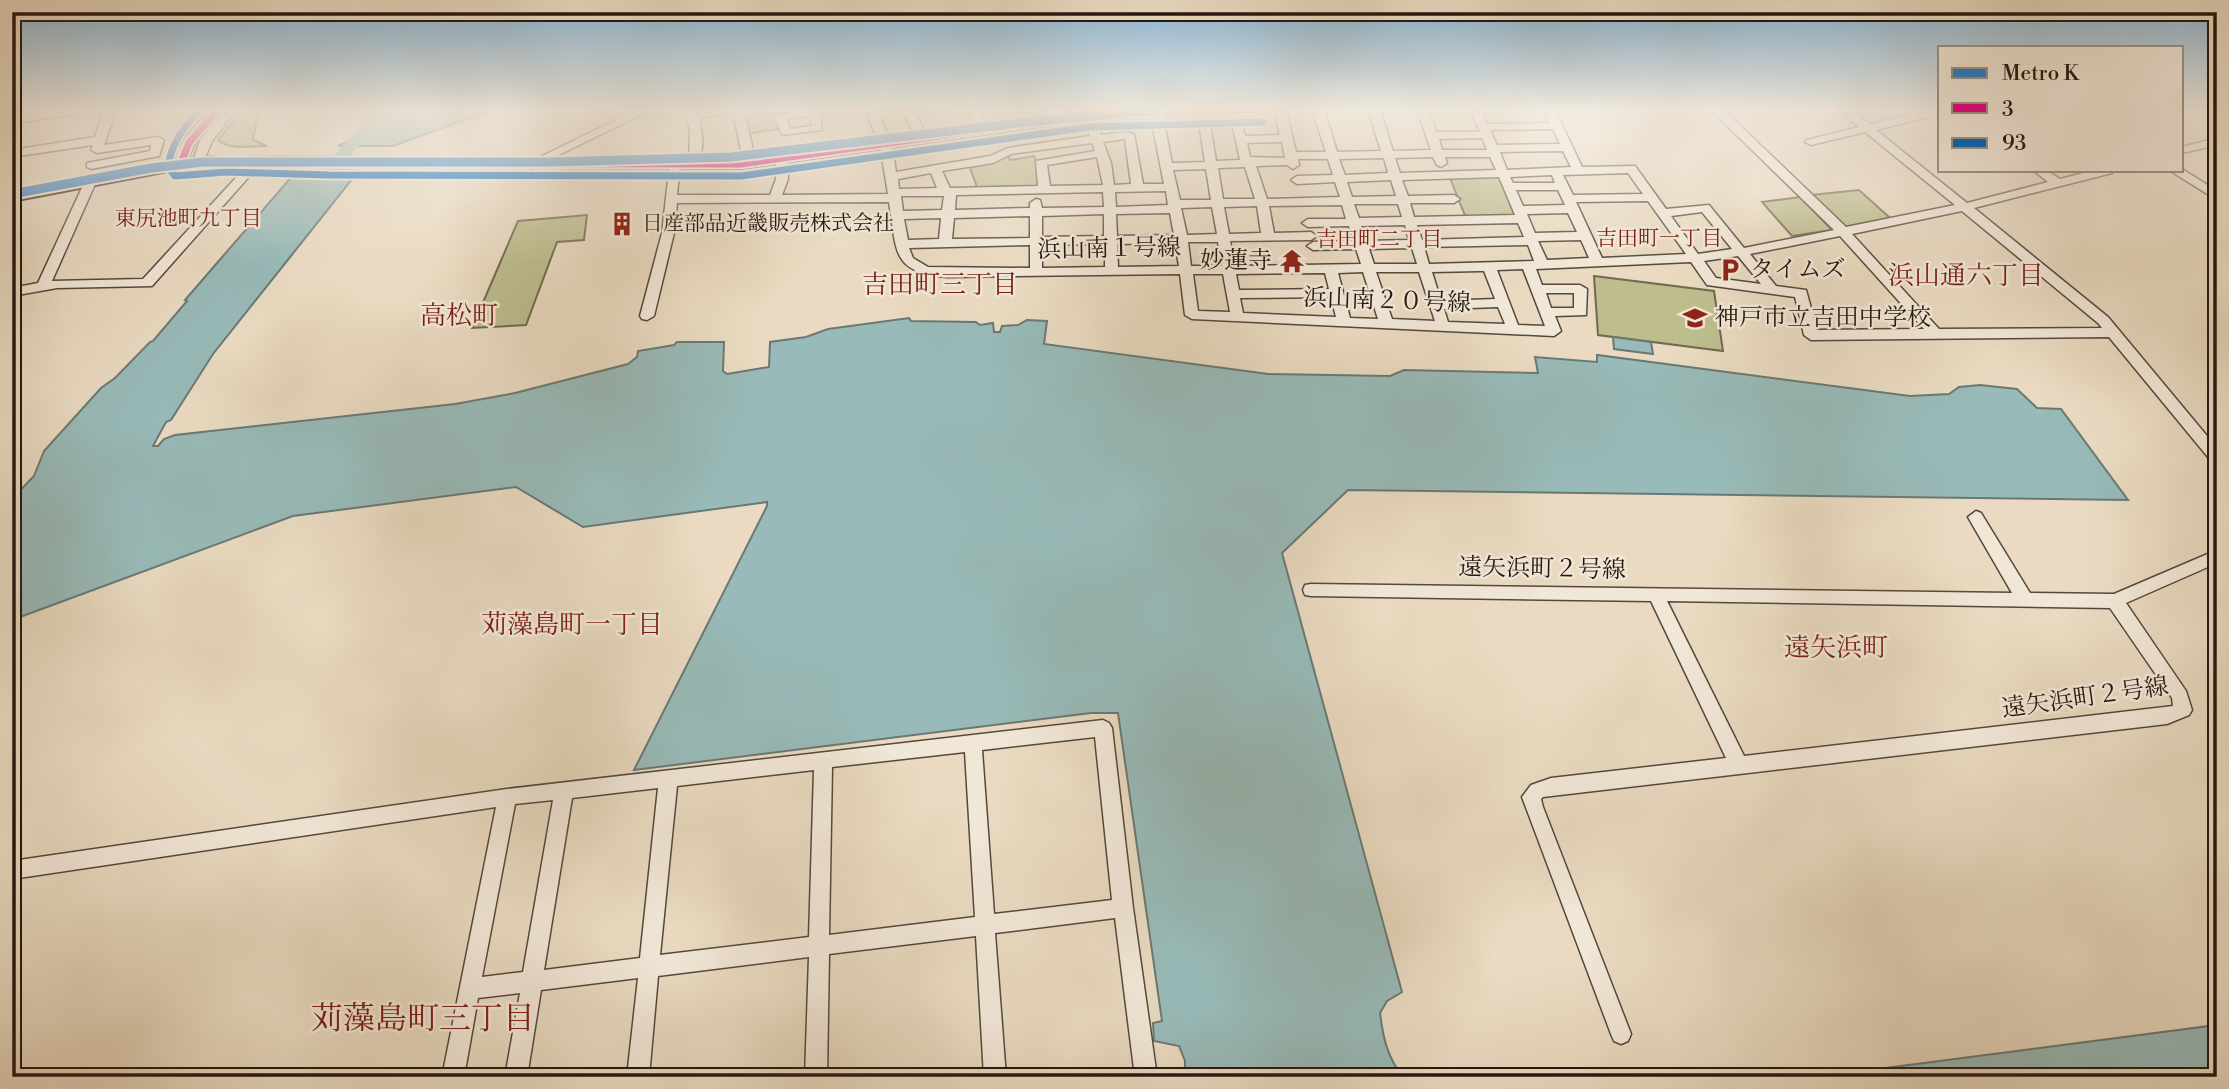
<svg xmlns="http://www.w3.org/2000/svg" width="2229" height="1089" viewBox="0 0 2229 1089" font-family="'Libre Bodoni','Noto Serif JP',serif">
  <style>
    .green { fill: #bdbd8e; stroke: #706a4e; stroke-width: 2 }
    .water { fill: #98bab8; stroke: #6a7974; stroke-width: 2 }
    .lines { fill: none; stroke-linecap: round; stroke-linejoin: round }
    .river { fill: #98bab8; fill-rule: evenodd }
    .minor-casing { stroke: #55483c; stroke-width: 3 }
    .major-casing { stroke: #24170f; stroke-width: 4 }
    .minor { fill: #f1e7d7; fill-rule: evenodd }
    .major { fill: #e4bd80; fill-rule: evenodd }
    .bus-1-casing { stroke: #f1e7d7; stroke-width: 11 }
    .bus-2-casing { stroke: #f1e7d7; stroke-width: 11 }
    .bus-1 { stroke: #e5007d; stroke-width: 7 }
    .bus-2 { stroke: #0065bd; stroke-width: 7 }
    .metro-1-casing { stroke: #f1e7d7; stroke-width: 13 }
    .metro-1 { stroke: #267dce; stroke-width: 9 }
    .labels { text-anchor: middle; dominant-baseline: central; stroke-width: 5; stroke-linejoin: round; paint-order: stroke }
    .far-neighbourhood-label { font-size: 21px; fill: #7a1f14; stroke: #f1e7d7 }
    .far-poi-label { font-size: 21px; fill: #24170f; stroke: #f1e7d7; text-anchor: start }
    .street-label { font-size: 24px; fill: #24170f; stroke: #f1e7d7 }
    .poi-label { font-size: 24px; fill: #24170f; stroke: #f1e7d7; text-anchor: start }
    .neighbourhood-label { font-size: 26px; fill: #7a1f14; stroke: #f1e7d7 }
    .near-neighbourhood-label { font-size: 32px; fill: #7a1f14; stroke: #f1e7d7 }
  </style>
  <rect width="100%" height="100%" fill="#e9dac1"/>
  <filter id="stains"><feTurbulence type="fractalNoise" baseFrequency=".00286" numOctaves="4"/><feColorMatrix values="0 0 0 0 .2 0 0 0 0 .09 0 0 0 0 .02 0 0 0 .5 -.17"/></filter>
  <radialGradient id="worn" r=".72"><stop offset=".6" stop-color="#630" stop-opacity="0"/><stop offset="1" stop-color="#630" stop-opacity=".3"/></radialGradient>
  <path class="green" d="M242,110h17l-6,30 14,6c-15,0 -39,4 -49,-6z
    M741,110h34l4,19 -33,5z
    M1008,156l2,4 24,-4 8,17v13l-65,1 -7,-19z
    M1500,176l20,43 -54,-1 -16,-40z
    M1859,190l31,28 -46,9 -33,-32z
    M1800,197l32,33 -40,6 -30,-34z
    M587,215l-3,25 -27,2 -31,83 -54,3 46,-107z
    M1594,276l120,15 9,60 -125,-16z"/>
  <path class="water" d="M374,110h118l-99,36h-55l15,-7z
    M323,170l38,1 -8,7 -140,176 -42,66 -5,2 -13,24h5l6,-7 11,-4 280,-31 60,-11 113,-29 9,-7 1,-6 36,-6 3,-3h47l-1,29 4,3 42,-7 1,-25 36,-5 22,-8 81,-11 2,3 65,1 4,3 13,-2 1,9h6l2,-6 16,-1 9,-5 20,1 -3,23 224,30 122,2 14,-6 134,3 -3,-16 62,5v-7l313,41 39,-2 10,-7 21,-2 37,4 20,19 24,1 67,91 -780,-10 -66,63 120,439 -15,9 -7,12c3,24 7,44 23,64h-218v-16l-6,-15 -25,-5 -1,-18 9,-2 -44,-308h-27l-457,57 133,-264v-4l-184,25 -67,-40 -223,29 -281,104v-121l22,-23 10,-25 57,-63 14,-10 35,-36 3,-1 34,-40 -2,-1 109,-126z
    M1613,337l38,5 2,12 -39,-5z
    M2217,1025v52h-401z"/>
  <g class="lines">
    <path class="river" d="M375,110h15l-74,85h-12l-2,-3 2,-3z"/>
    <g class="minor-casing">
      <path id="minor" d="M59,110h27l-6,3 -68,11v-6z
        M104,110h12l-12,35 54,-8 6,3 -5,16 -68,13 -4,-2v-4l63,-12 1,-6 -54,8 -6,-3 2,-5 -81,12v-7l83,-13z
        M211,110h12l-28,33 -11,24h-8c-4,-20 21,-43 35,-57z
        M224,110h12l-24,31 -9,22h-8l-2,-2 7,-21z
        M636,110h15l-115,56 -4,2 -6,-4z
        M684,110l13,2 47,-2 10,45 -6,3 -6,-3 -9,-43 -34,6c4,16 5,34 -2,48h-8l1,-37z
        M803,110h27l-10,4 2,16 -40,5 -8,-18 2,-2zM809,116l3,10 -22,3 -3,-10z
        M865,110h12l15,35 4,27 94,-16 18,-8 82,-12 -8,-21 10,-2 9,22 25,-3 8,2 9,50h21l-14,-71 5,-3 7,3 10,50 33,-1 -8,-52 11,1 8,50 24,-1 -11,-50 11,1 5,25 35,-1 -6,-25h12l10,42h30l-14,-42h12l13,42 44,-1 -13,-41h12l13,41 38,-1 -14,-40h12l7,22h44l-10,-22h12l5,14 62,-1 -6,-13h12l27,57 53,-1 31,43 43,-4 35,43 90,-18 -123,-120h13l122,117 109,-22 -90,-73 -54,13 -6,-3 2,-2 52,-13 -20,-17h13l18,14 60,-14h10v4l-64,16 91,73 81,-21 -15,-12h13l14,9 35,-9h19l-2,3 -138,35 134,109 109,131v15l-5,-1 -103,-125 -298,3 -7,-5 -9,-38 -88,-12 -16,-23 -155,7 6,16h38l7,4 -1,26 -31,1 6,15 -7,5 -362,-17 -7,-4 -5,-41 -232,3c-58,-4 -51,-27 -59,-75l-212,1 -3,30 -20,83 -7,4 -5,-1 -2,-3 22,-83 8,-71 4,-2 6,4 -3,31h93l6,-16v-19l6,-4 6,4v19l-6,16 106,-1 -8,-49zM1553,129l7,15 -63,1 -7,-15zM1482,138l5,12h-45l-3,-11zM1125,139l6,45 -17,1 -3,-22 -8,-21zM1282,142l3,16 -35,-1 -3,-14zM1092,143l3,8 -59,10 2,25 -88,2 -8,-17 51,-8 18,-9zM1563,151l8,16 -64,3 -7,-18zM1097,157l6,28 -53,1 -3,-21zM1433,157l4,8 4,2 6,-4 -2,-6h45l6,13 -96,3 -5,-15zM1384,158l4,15 -43,2 -6,-16zM1298,159h30l5,16 -36,1 -6,4 6,4 38,-2 5,15 -73,2 -11,-33 31,-1 6,4 6,-4zM1245,167l10,32h-32l-5,-31zM1206,169l5,31h-31l-7,-30zM931,173l6,15 -38,1 -1,-10zM1628,173l15,21 -70,1 -10,-20zM1552,175l3,8h-42l-3,-6zM1499,177l16,38 -101,2 -4,-14h44l6,-4 -6,-4 -46,1 -6,-16zM1391,180l5,16 -44,1 -5,-15zM1516,190h42l7,15 -42,1zM1166,191l2,14 -52,2 -1,-15zM1103,192l1,15 -62,1 -2,-8 -4,-1 -6,4v5l-75,2 1,-15zM901,196h43l-2,14 -39,1zM1648,201l38,53 -84,4 -26,-56zM1354,204h44l4,13 -43,1zM1342,205l4,14h-38l-6,4 6,4 41,-1 5,15 -41,1 -6,4 6,4 43,-1 5,15 -126,2 -5,-25 81,-1 6,-4 -6,-4 -37,1 -5,-27zM1257,206l4,27 -32,1 -5,-27zM1212,207l5,27 -30,1 -6,-27zM1962,211l136,112 4,5 -163,1 -87,-95zM1702,212l30,37 -34,5 -27,-38zM1170,213l4,22 -57,1 -1,-22zM1568,213l9,19 -42,1 -8,-19zM1104,214v22l-62,1v-21zM1030,216v22l-78,1 2,-21zM941,218l-2,21 -31,1 -4,-21zM1518,223l6,14 -102,3 -5,-15zM1405,225l4,15 -43,1 -5,-15zM1840,236l84,93 -107,1 -11,-40 -30,-4 -26,-32zM1581,240l8,18 -42,2 -9,-19zM1188,242h30l4,24h-31zM1175,243l4,23 -61,1 -1,-23zM1105,244v23l-63,1v-23zM1030,245v23l-102,-1 -15,-9 -4,-10zM1528,245l6,16 -105,3 -5,-17zM1412,248l5,16h-43l-5,-15zM1738,256l23,28 -45,-6 -12,-17zM1523,269l22,57 -27,-1 -21,-55zM1480,271h4l11,28 -54,2 -9,-29zM1363,272l15,47 -28,-1 -12,-45zM1376,272h43l16,49 -43,-2zM1325,273l4,16 -90,1 -3,-16zM1193,274h30l7,38 -32,-1zM1546,293h28v15h-23zM1331,297l5,20 -93,-4 -3,-15zM1498,307l7,17 -57,-2 -4,-13z
        M902,110h12l11,23 -2,2h-8z
        M968,110h12l5,14 -2,2h-8z
        M1020,110h12l3,6 -10,2z
        M1046,110h12l2,3 -6,3z
        M2208,110h9v5z
        M2217,138v7l-35,8v-6z
        M258,156l4,2v4l-110,124 -95,2 -45,8v-8l26,-5 48,-104h8l2,3 -44,99 91,-2 111,-121z
        M2182,169l35,22v9l-48,-30z
        M1976,511l5,2 49,80 84,1 103,-44v13l-91,40 60,88 6,19 -3,5 -22,9 -624,73 -2,2 2,8 88,227 -3,7 -7,3 -7,-3 -3,-7 -89,-237 9,-12 20,-7 175,-20 -75,-157 -340,-5 -6,-1 -2,-5 2,-5 6,-1 701,9 -44,-76zM1667,601l443,7 62,90 1,8 -429,50z
        M1103,720l6,3 3,5 21,180 24,169h-22l-20,-159 -120,15 11,144h-22l-8,-141 -147,18 -2,123h-22l4,-120 -151,19 -9,101h-22l11,-99 -97,12 -14,87h-22l15,-84 -42,5 -14,79h-22l54,-270 -484,72v-18l495,-72zM1095,737l17,163 -118,14 -12,-164zM965,752l10,165 -146,18 3,-168zM814,770l-5,167 -149,18 17,-169zM658,788l-18,170 -96,12 28,-172zM553,800l-30,172 -41,5 33,-173z"/>
    </g>
    <g class="major-casing">
      <path id="major" d="M1270,110l-7,4 -175,5 -348,49 -541,-3 -187,36v-8l187,-36 541,3 348,-49z"/>
    </g>
    <use href="#minor" class="minor"/>
    <use href="#major" class="major"/>
    <g class="bus-1-casing">
      <path id="bus-1" d="M217,110l-28,33 -9,22 45,-5 104,3 411,1 348,-49 175,-5"/>
    </g>
    <g class="bus-2-casing">
      <path id="bus-2" d="M200,110c-16,17 -29,33 -32,57l7,9 51,-4 103,3 412,1 348,-49 174,-5"/>
    </g>
    <use href="#bus-1" class="bus-1"/>
    <use href="#bus-2" class="bus-2"/>
    <g class="metro-1-casing">
      <path id="metro-1" d="M12,194l139,-26 52,-6h344l184,-5 295,-35 131,-12"/>
    </g>
    <use href="#metro-1" class="metro-1"/>
  </g>
  <linearGradient id="sky" x2="0" y2="1"><stop stop-color="#88b6d5"/><stop offset="0.42" stop-color="#f5eee3"/><stop offset="1" stop-color="#f5eee3" stop-opacity="0"/></linearGradient>
  <rect width="2229" height="262" fill="url(#sky)"/>
  <defs>
    <g id="building-bare" transform="scale(1.89)"><path d="M-4-6H4V6H1V3H-1V6H-4ZM-2.5-4.3h1.7v1.8h-1.7ZM.8-4.3h1.7v1.8H.8ZM-2.5-1h1.7V.8h-1.7ZM.8-1h1.7V.8H.8Z" fill="#8f2418" stroke="#f1e7d7" stroke-width="2.5" paint-order="stroke"/></g>
    <g id="temple-bare" transform="scale(1.89)"><path d="M0-6L5-2H3V0L6.5 2.5H4V6H1.5V3h-3V6H-4V2.5H-6.5L-3 0V-2H-5Z" fill="#8f2418" stroke="#f1e7d7" stroke-width="2.5" paint-order="stroke"/></g>
    <g id="parking-bare" transform="scale(1.89)"><path d="M-3.5-5.5H1a3.5 3.5 0 0 1 0 7H-1V5.5H-3.5ZM-1-3.4V-.6H.8a1.4 1.4 0 0 0 0-2.8Z" fill="#8f2418" stroke="#f1e7d7" stroke-width="2.5" paint-order="stroke"/></g>
    <g id="school-bare" transform="scale(1.89)"><path d="M0-5L7-2L0 1L-7-2ZM-4 1L0 2.5L4 1V4Q0 6-4 4Z" fill="#8f2418" stroke="#f1e7d7" stroke-width="2.5" paint-order="stroke"/></g>
  </defs>
  <g fill-rule="evenodd">
    <use href="#building-bare" x="622" y="224"/>
    <use href="#temple-bare" x="1292" y="261"/>
    <use href="#parking-bare" x="1730" y="270"/>
    <use href="#school-bare" x="1695" y="318"/>
  </g>
  <g class="labels">
    <g class="far-neighbourhood-label">
      <text x="188" y="219">東尻池町九丁目</text>
      <text x="1659" y="239">吉田町一丁目</text>
      <text x="1379" y="240">吉田町二丁目</text>
    </g>
    <g class="far-poi-label">
      <text x="642" y="224">日産部品近畿販売株式会社</text>
    </g>
    <g class="street-label">
      <text transform="translate(1109 249) rotate(-1)">浜山南１号線</text>
      <text transform="translate(1387 301) rotate(2)">浜山南２０号線</text>
      <text transform="translate(1542 569) rotate(1)">遠矢浜町２号線</text>
      <text transform="translate(2085 698) rotate(-8)">遠矢浜町２号線</text>
    </g>
    <g class="poi-label">
      <text x="1272" y="261" text-anchor="end">妙蓮寺</text>
      <text x="1750" y="270">タイムズ</text>
      <text x="1715" y="318">神戸市立吉田中学校</text>
    </g>
    <g class="neighbourhood-label">
      <text x="1966" y="276">浜山通六丁目</text>
      <text x="940" y="285">吉田町三丁目</text>
      <text x="459" y="316">高松町</text>
      <text x="572" y="625">苅藻島町一丁目</text>
      <text x="1836" y="648">遠矢浜町</text>
    </g>
    <g class="near-neighbourhood-label">
      <text x="423" y="1019">苅藻島町三丁目</text>
    </g>
  </g>
  <rect width="2229" height="1089" fill="none" stroke="#e9dac1" stroke-width="42"/>
  <rect x="14" y="14" width="2201" height="1061" fill="none" stroke="#24170f" stroke-width="3.5"/>
  <rect x="21" y="21" width="2187" height="1047" fill="none" stroke="#24170f" stroke-width="2"/>
  <rect x="1938" y="46" width="245" height="126" fill="#f1e7d7" stroke="#9f9487" stroke-width="2"/>
  <rect x="1952" y="68" width="35" height="10" fill="#267dce" stroke="#9f9487" stroke-width="2"/>
  <text x="2002" y="80" font-size="21" fill="#24170f">Metro K</text>
  <rect x="1952" y="103" width="35" height="10" fill="#e5007d" stroke="#9f9487" stroke-width="2"/>
  <text x="2002" y="116" font-size="21" fill="#24170f">3</text>
  <rect x="1952" y="138" width="35" height="10" fill="#0065bd" stroke="#9f9487" stroke-width="2"/>
  <text x="2002" y="150" font-size="21" fill="#24170f">93</text>
  <rect width="100%" height="100%" filter="url(#stains)"/>
  <rect width="100%" height="100%" fill="url(#worn)"/>
</svg>
